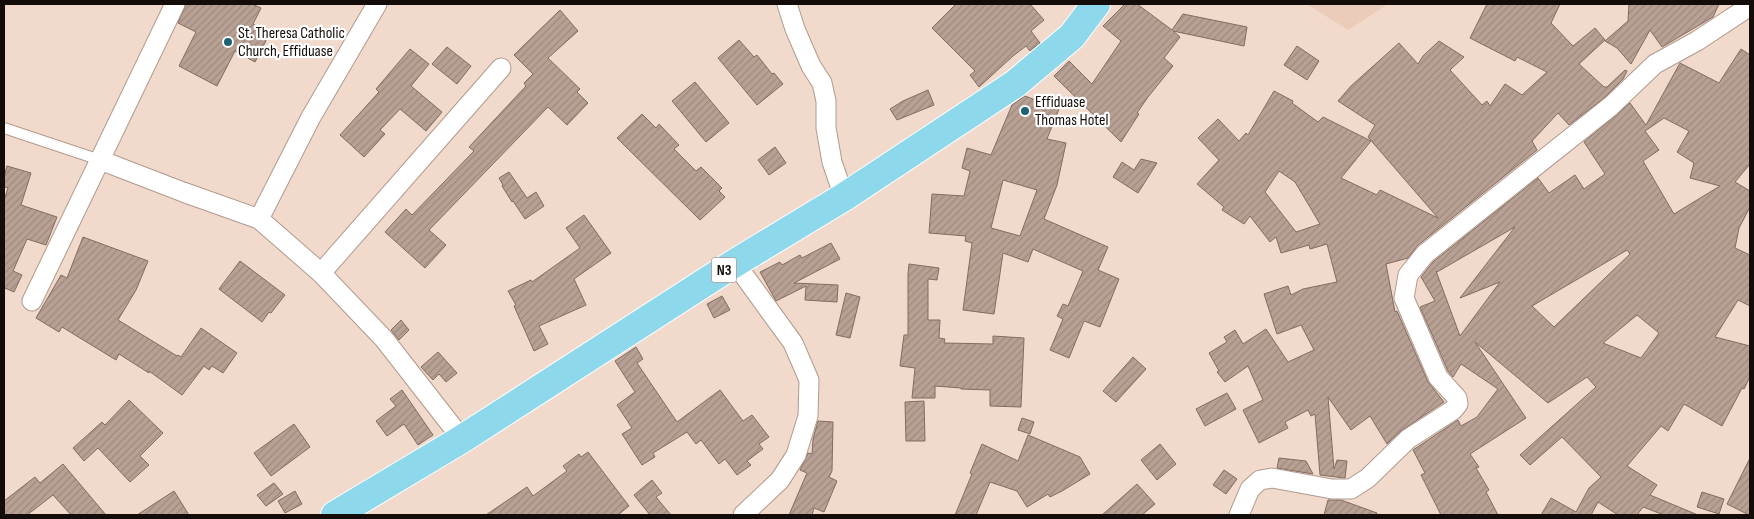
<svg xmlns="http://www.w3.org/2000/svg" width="1754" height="519" viewBox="0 0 1754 519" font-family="'Sofia Sans Condensed',sans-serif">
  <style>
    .built { fill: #ebcbba }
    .building { fill: url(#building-hatch); stroke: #826c60; fill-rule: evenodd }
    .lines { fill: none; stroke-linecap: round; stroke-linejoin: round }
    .lane-casing { stroke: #b19a8d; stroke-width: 12 }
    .street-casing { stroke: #b19a8d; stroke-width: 21 }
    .primary-casing { stroke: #fff; stroke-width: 30 }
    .lane { stroke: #fff; stroke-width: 10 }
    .street { stroke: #fff; stroke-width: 19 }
    .primary { stroke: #8ed8ec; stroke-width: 28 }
    .poi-dot { fill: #1d6273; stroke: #fff; stroke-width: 2 }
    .labels { text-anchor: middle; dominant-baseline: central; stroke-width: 4.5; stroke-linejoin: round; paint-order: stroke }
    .shield { fill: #fff; stroke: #5a5552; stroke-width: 1 }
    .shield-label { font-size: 15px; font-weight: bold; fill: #140c08 }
    .poi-label { font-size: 16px; fill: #140c08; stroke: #fff; text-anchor: start }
  </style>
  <defs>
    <pattern id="building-hatch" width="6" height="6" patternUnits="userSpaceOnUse" patternTransform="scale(1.25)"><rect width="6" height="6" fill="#b8a194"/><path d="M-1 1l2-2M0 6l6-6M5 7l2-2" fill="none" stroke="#9d897e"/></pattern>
  </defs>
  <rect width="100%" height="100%" fill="#f1d9cb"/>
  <path class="built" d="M1307,4h81l-40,26z"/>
  <path class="building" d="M186,4h66l9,4 -8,16 17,9 -15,29 -20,-11 -18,35 -38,-20 17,-34 -18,-9z
    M956,4h74l14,16 -13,11 9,12 -10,8 -4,-5 -13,10 -34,31 -9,-12 5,-4 -43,-43z
    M1125,4h12l35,26 11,-16 64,13 -3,19 -71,-15 7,6 -16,21 9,8 -25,31 -11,16 2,1 -18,28 -67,-66 15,-15 23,23 29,-43 -18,-15z
    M1487,4h73l-9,19 22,23 22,-18 10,12 -26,24 25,23h3l18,-17 2,1 -4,8 -19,19 -35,27 -11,-12 -26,28 5,9 -119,95 -10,13 -22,6 9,48 2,-1 31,71 16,20 -42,28 -15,14 -17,-28 -19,14 -23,-33 6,72 3,-9 10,1 -2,17 -25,-3 -5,-61 -4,2 -3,-6 -23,12 3,6 -29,15 -16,-33 20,-10 -15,-34 -23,16 -8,-10 2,-1 -10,-18 18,-11 -3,-5 11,-7 8,14 23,-15 22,33 26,-12 -13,-25 -24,9 -13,-40 24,-8 3,9 12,-6 34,-7 -10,-38 -17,5 -1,-4 -28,8 -5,-16 -6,5 -20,-26 -6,8 -22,-14 2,-3 -27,-23 22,-24 -21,-22 20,-19 21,22 7,-8 2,2 26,-44 19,10 -1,2 26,19 5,-5 48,24 -30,37 36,17 3,-5 58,28 -70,-81 7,-12 -37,-24 13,-15 48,-43 19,21 5,-8 16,-15 25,16 -14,13 32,35 5,-4 3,5 15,-22 17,11 25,-23 -30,-15 -2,4 -45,-23zM1279,171l16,11 25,42 -24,8 -31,-40z
    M1629,4h90l-6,13 -51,30 -12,-17 -19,34 -14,-16 -12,-7 23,-20z
    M560,10l18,21 -30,27 32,31 -3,3 11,11 -21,22 -19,-18 -119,123 17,15 -21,23 -40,-36 21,-23 6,6 62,-64 -5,-4 57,-61 -2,-3 9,-9 -19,-19z
    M739,40l15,17 3,-2 15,19 2,-1 9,11 -26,21 -39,-47z
    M1297,46l22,15 -12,19 -23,-15z
    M447,47l24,19 -14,18 -25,-20z
    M410,49l19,15 -18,22 31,26 -16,19 -26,-22 -20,21 5,4 -21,23 -24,-22 39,-43 -3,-3z
    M1741,49l9,6v109l-15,18 15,9v16l-11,21 -4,20 15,7v51l-12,-6 -23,37 35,9v31l-6,12 -2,-1 -20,38 -38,-22 -16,27 -7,-5 -34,40 30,19 -7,10 48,20h-34l-21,-8 -6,8h-19l-20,-13 -7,13h-50l10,-17 25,14 13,-24 12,-11 -39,-40 -32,28 -10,-10 76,-68 -9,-10 -39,26 -73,-61 51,76 -56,36 9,13 -3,1 13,22 -3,2 12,23h-57l-20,-40 4,-2 -12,-23 45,-30 3,6 16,-9 21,-28 -37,-25 -8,13 -5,-6 -28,-64 15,-6 -14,-24 12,-15 105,-84 11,15 26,-18 9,14 21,-15 -21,-32 46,-39 16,22 34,-62 39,20zM1664,118l25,13 -12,21 17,11 -4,15 30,8 -46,28 -31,-53 16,-11 -14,-19zM1515,227l-55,71 40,-16 -40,54 -24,-65 1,1zM1627,250l3,4 -76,73 -22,-21zM1637,315l22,18 -18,25 -38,-15z
    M695,82l34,41 -23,19 -34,-41z
    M928,90l6,15 -37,15 -7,-11 13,-8z
    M1025,96l34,13 -12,30 19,4 -9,42 -13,34 64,28 -10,23 21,9 -19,48 -16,-6 -15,37 -19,-8 13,-31 -6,-3 6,-12 5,2 15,-35 -50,-22 -5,13 -25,-9 -9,61 -31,-4 9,-67 -7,-2 1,-5 -37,-3 3,-39 32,2 6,-25 -8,-3 5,-20 24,7 21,-50zM1003,180l34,10 -17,46 -29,-8z
    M642,114l14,14 3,-4 20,21 -5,4 22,22 5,-4 21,21 -3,3 6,6 -25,23 -83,-82z
    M775,147l11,16 -17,12 -11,-15z
    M1141,159l16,4 -19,30 -25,-16 9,-15 12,8z
    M7,166l24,7 -10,32 36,12 -11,28 -19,-6 -14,32 9,4 -8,17 -9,-4 -1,4v-92l4,-12 -4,-1v-10z
    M509,172l18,26 9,-6 8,14 -19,13 -12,-18 -1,1 -10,-16 1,-1 -4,-7z
    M584,215l27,38 -37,26 12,26 -47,21 9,18 -14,7 -20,-45 2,-1 -8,-14 23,-11 1,2 48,-34 -14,-20z
    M83,237l65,24 -12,29 -18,30 59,36 1,-1 3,2 20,-29 36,25 -14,20 -11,-7 -3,4 -5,-4 -22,29 -33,-24v2l-30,-19 -3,6 -54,-33 -3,5 -23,-14 25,-43 6,3z
    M831,243l9,16 -46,24 44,2 -1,17 -32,-2 1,-14 -30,15 -16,-29 20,-10 2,3 18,-10 2,3z
    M240,261l45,34 -14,18 -2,-1 -7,10 -43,-33z
    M909,264l30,4 -2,12 -9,-1v41h12l-1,18 6,1 -1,4 49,1v-8l31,2 -3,69 -31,-1v-16l-29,-1v-1l-26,-2v12h-23l3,-30 -15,-2 4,-31h4v-61z
    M846,293l14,4 -10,41 -14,-3z
    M722,296l8,14 -16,8 -7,-14z
    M401,320l8,10 -10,10 -8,-10z
    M636,347l7,12 -6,4 40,59 43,-32 23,31 9,-6 17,22 -10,7 4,5 -16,12 4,4 -14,10 -12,-16 -6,5 -18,-24 -5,4 -9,-12 -34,21 2,4 -13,8 -20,-31 10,-6 -15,-23 18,-13 -20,-31z
    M438,352l19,21 -11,9 -7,-8 -6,6 -12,-13z
    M1133,357l13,12 -30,33 -13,-11z
    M402,390l31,45 -15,10 -14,-21 -17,12 -11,-15 20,-15 -6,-7z
    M1227,393l9,16 -31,17 -9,-17z
    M129,400l34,33 -23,23 9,9 -19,17 -32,-34 -14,13 -11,-13 29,-26 3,3z
    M924,401l1,40h-19l-1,-39z
    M1022,418l12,4 -4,12 -12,-4z
    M818,421l15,1 -1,49 -3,6 8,4 -13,31 -10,-4 -2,7h-23l18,-42 -7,-3 8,-17 4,1 1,-15z
    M294,424l16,23 -39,29 -17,-23z
    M1028,435l52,22 10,17 -28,17 -12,6 -2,-3 -21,13 -10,-16 -27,-9 -14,33h-21l17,-41 -2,-1 12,-29 36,17z
    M1160,444l16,20 -19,16 -16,-20z
    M588,452l41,54 -11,9h-132l41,-28 6,9 34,-25 -4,-5 16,-12 2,3z
    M1279,458l27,3 7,13 -36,-6z
    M1750,458v57h-1l-22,-11z
    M63,464l43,51h-35l-18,-20 -26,20h-23v-14l31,-24 5,6z
    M1224,470l13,9 -11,15 -13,-9z
    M652,480l10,13 -6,4 15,18h-21l-16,-20z
    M274,483l9,11 -17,12 -9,-11z
    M1137,484l18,20 -13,11h-40z
    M174,491l15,24h-52z
    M295,491l7,13 -17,9 -7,-12z
    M1702,492l22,7 -5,15 -22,-7z
    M1328,500h13l36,13 -1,2h-52z"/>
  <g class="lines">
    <g class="lane-casing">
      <path id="lane" d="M4,128l96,32"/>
    </g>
    <g class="street-casing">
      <path id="street" d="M787,4l8,25 16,37 11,17 4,18v27l6,34 12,35
        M100,160l83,32 76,27 62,54 63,66 78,100
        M259,219l52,-102 66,-113
        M735,263l58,80 16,37 -1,36 -12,39 -16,25 -37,35
        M321,273l180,-205
        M32,301l143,-297
        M1239,515l11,-26 10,-9 12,-2 60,11h19l17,-11 40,-39 45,-29 5,-6 -1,-6 -19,-21 -34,-79 4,-23 17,-21 186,-148 44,-42 42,-23 53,-35"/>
    </g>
    <g class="primary-casing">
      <path id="primary" d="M335,515l127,-76 273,-176 109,-66 171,-113 57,-48 24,-32"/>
    </g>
    <use href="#lane" class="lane"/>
    <use href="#street" class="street"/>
    <use href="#primary" class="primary"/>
  </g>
  <g class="poi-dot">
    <circle cx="228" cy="42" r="5"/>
    <circle cx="1025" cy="111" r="5"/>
  </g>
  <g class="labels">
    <rect class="shield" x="711.5" y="257.5" width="25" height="25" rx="4"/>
    <g class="shield-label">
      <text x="724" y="270">N3</text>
    </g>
    <g class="poi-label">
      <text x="238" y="33">St. Theresa Catholic<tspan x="238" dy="18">Church, Effiduase</tspan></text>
      <text x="1035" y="102">Effiduase<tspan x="1035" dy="18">Thomas Hotel</tspan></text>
    </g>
  </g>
  <rect width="1754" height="519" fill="none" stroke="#140c08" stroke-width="10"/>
</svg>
